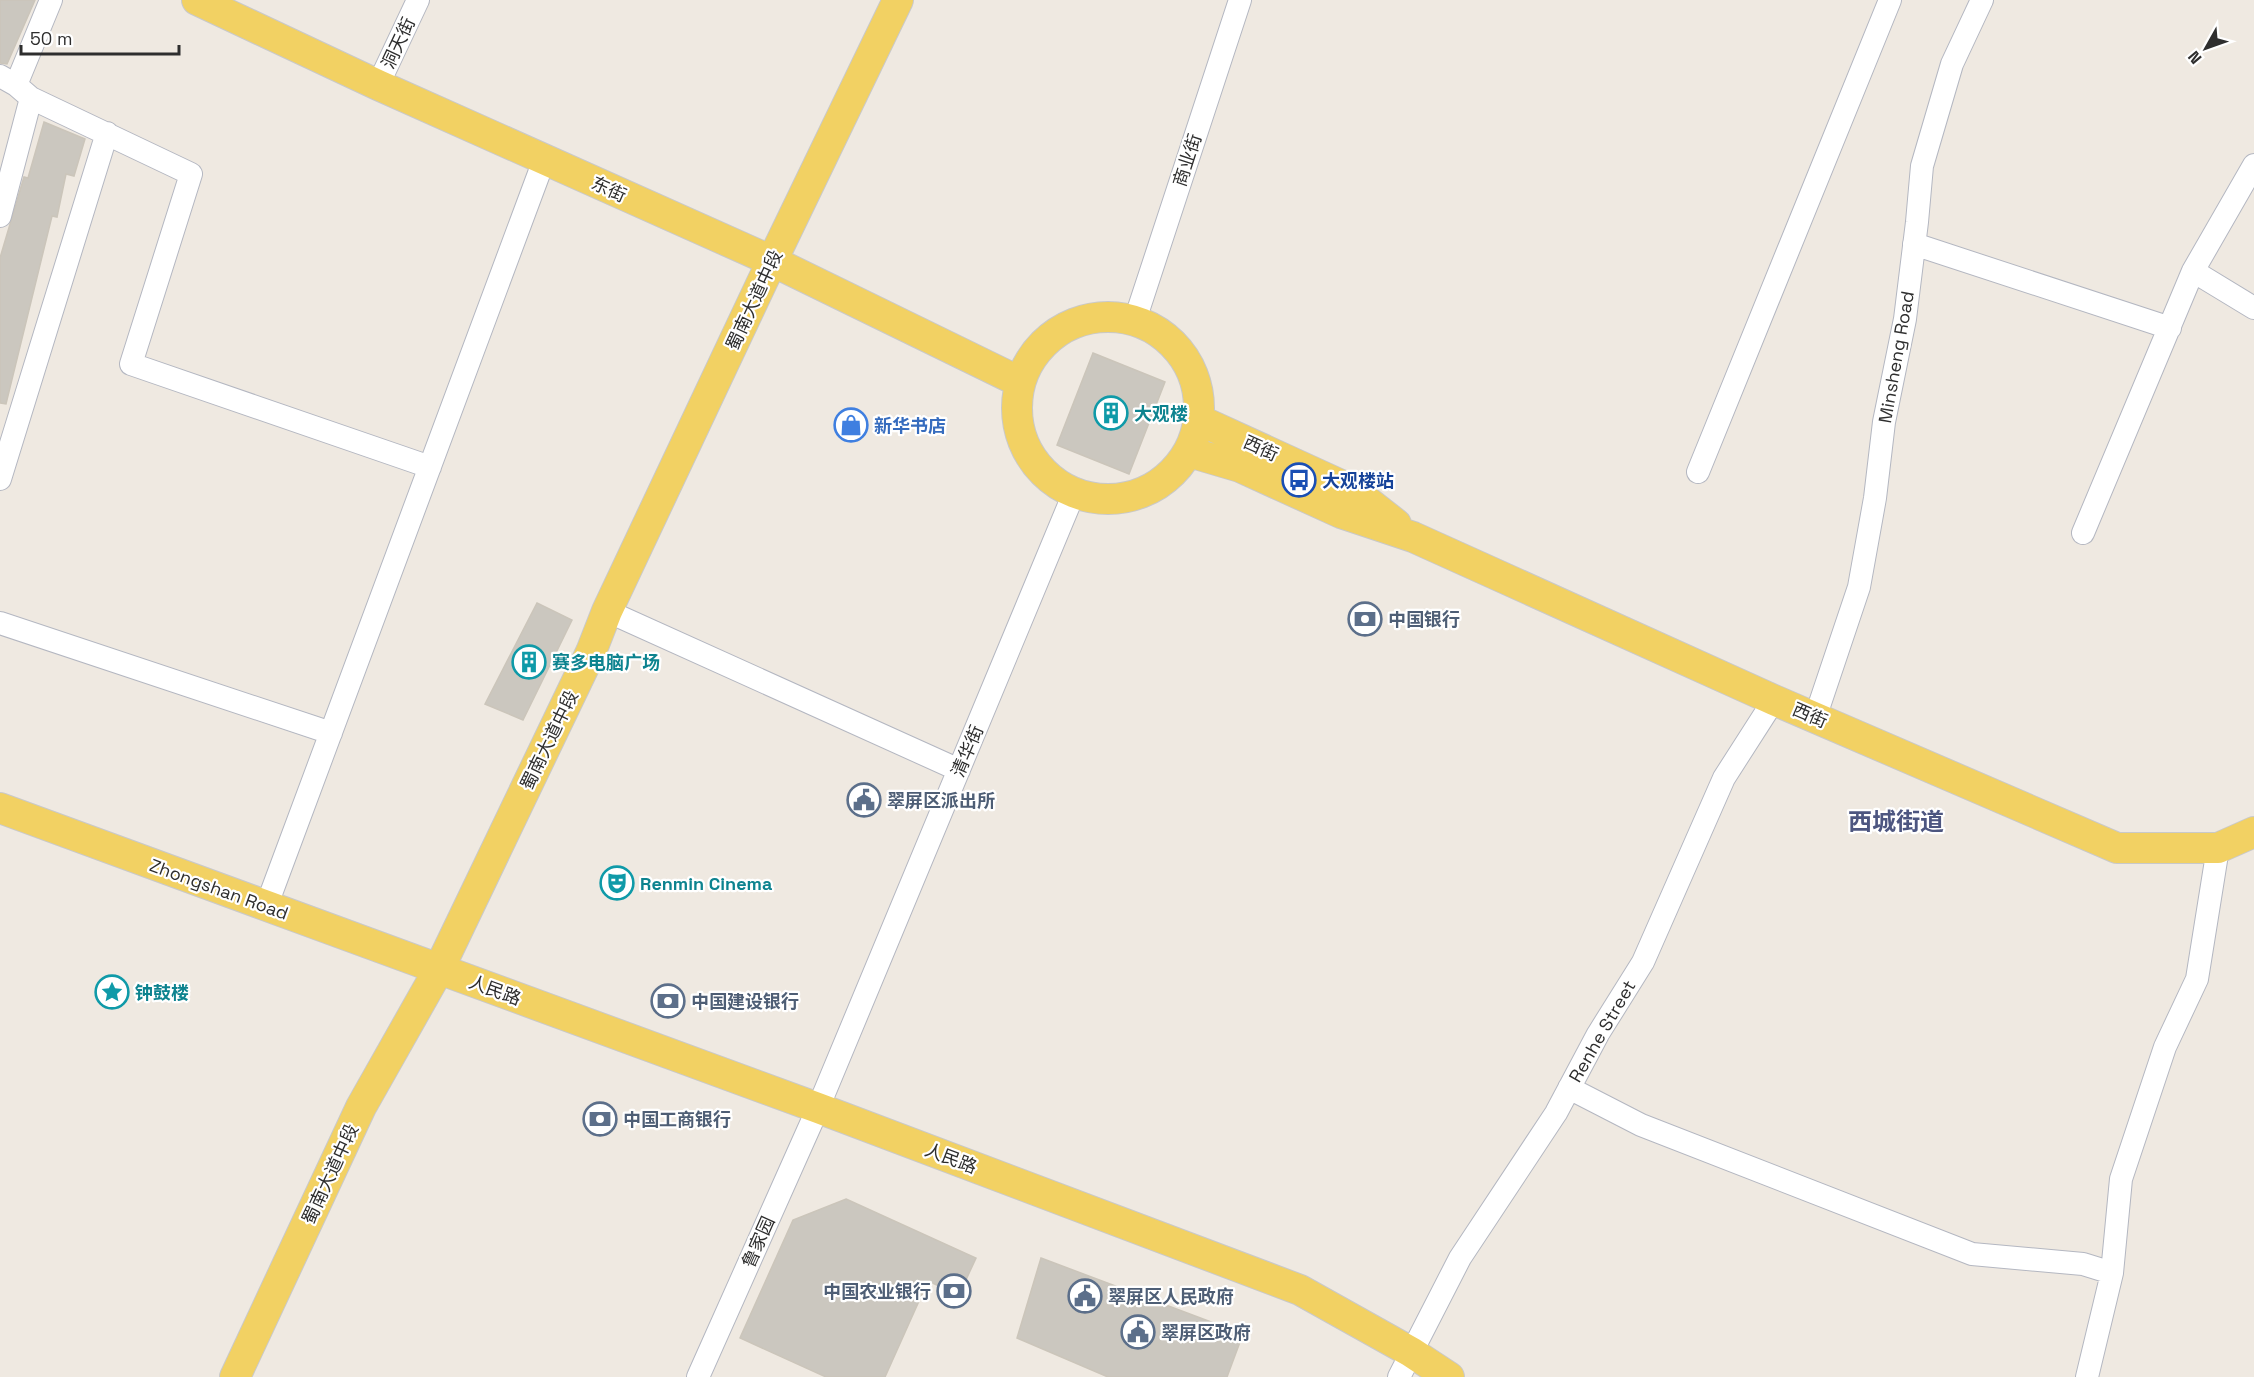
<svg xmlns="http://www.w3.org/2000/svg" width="2254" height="1377" viewBox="0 0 2254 1377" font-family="'Space Grotesk','Noto Sans SC',sans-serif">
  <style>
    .building { fill: #cbc7bf; stroke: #cbc5ba; stroke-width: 1.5 }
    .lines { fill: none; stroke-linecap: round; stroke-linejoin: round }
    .minor-casing { stroke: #b4b7c1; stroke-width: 24 }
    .major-casing { stroke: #c9c9c9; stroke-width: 32 }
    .minor { stroke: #fff; stroke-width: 22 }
    .major { stroke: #f2d163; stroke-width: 30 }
    .labels { text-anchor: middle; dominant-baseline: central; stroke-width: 4.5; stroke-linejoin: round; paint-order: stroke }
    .street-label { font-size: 18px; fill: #2e2e2e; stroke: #fff }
    .culture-label { font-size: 18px; font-weight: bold; fill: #0d838f; stroke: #fff; text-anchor: start }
    .shop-label { font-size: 18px; font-weight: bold; fill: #366cbe; stroke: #fff; text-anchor: start }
    .transit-label { font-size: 18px; font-weight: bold; fill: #164399; stroke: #fff; text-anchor: start }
    .service-label { font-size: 18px; font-weight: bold; fill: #4e5e75; stroke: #fff; text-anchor: start }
    .district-label { font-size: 24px; font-weight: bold; fill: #4d5680; stroke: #fff }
  </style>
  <rect width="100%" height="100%" fill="#efe9e1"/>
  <path class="building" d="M0,0h35l-28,64 -7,-1z
    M44,122l41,17 -11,37 -8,-2 -9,43 -5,-1 -46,188 -6,-1v-145l24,-81 4,1z
    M1093,353l72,29 -36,92 -72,-29z
    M537,603l35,17 -49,100 -38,-16z
    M846,1199l130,59 -17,37 -31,-14 -43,96h-59l-86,-39 53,-118z
    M1041,1258l202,76 -16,43h-119l-91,-39z"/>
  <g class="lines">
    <g class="minor-casing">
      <path id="minor" d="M0,76l16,9 15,13 160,76 -60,190 299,103
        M16,85l35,-85
        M378,85l40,-85
        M0,216l31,-118
        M1914,244l256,84
        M2193,271l61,37
        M1135,320l105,-320
        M1698,472l192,-472
        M0,479l107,-346
        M2083,533l110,-262 61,-106
        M607,611l352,159
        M0,623l331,110
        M1815,718l44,-131 16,-89 9,-76 21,-103 12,-97 5,-56 30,-102 30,-64
        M266,907l278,-747
        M1569,1088l72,37 331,129 111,10 29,9
        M698,1377l120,-269 256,-615
        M1399,1377l61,-119 96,-145 42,-79 45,-72 81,-184 50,-78
        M2087,1377l25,-104 9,-94 44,-132 32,-68 21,-131"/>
    </g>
    <g class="major-casing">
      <path id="major" d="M197,0l181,85 394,176 248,121
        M1017 408a91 91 0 1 1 182 0a91 91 0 1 1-182 0Z
        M1199,420l155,71 42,33
        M1189,452l51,15 101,46 72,24 361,163 343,148h101l36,-16
        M0,808l818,300 482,182 111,62 38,25
        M235,1377l126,-270 78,-138 152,-317 16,-41 165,-350 126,-261"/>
    </g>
    <use href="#minor" class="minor"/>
    <use href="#major" class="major"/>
  </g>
  <defs>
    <g id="building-ring" transform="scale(1.725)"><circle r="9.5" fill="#fff" stroke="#0f9aa8" stroke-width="1.5"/><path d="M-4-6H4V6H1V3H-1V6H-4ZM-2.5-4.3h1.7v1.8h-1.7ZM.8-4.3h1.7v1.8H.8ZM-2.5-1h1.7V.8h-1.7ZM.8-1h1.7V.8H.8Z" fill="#0f9aa8"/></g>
    <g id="shop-ring" transform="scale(1.725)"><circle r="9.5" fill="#fff" stroke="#3f7fe0" stroke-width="1.5"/><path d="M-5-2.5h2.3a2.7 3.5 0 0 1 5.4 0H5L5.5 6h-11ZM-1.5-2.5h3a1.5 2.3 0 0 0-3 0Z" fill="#3f7fe0"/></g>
    <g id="bus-ring" transform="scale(1.725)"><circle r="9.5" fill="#fff" stroke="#1a4fb4" stroke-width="1.5"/><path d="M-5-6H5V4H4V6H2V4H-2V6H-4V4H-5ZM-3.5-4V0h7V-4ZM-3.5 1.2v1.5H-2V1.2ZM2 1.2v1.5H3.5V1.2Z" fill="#1a4fb4"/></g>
    <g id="bank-ring" transform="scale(1.725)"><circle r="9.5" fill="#fff" stroke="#5c6f8a" stroke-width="1.5"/><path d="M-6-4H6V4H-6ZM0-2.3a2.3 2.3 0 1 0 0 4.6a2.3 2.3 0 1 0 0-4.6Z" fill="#5c6f8a"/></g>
    <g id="civic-ring" transform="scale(1.725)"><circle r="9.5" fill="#fff" stroke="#5c6f8a" stroke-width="1.5"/><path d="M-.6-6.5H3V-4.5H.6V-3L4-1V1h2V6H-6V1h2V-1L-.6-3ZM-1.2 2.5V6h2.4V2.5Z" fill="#5c6f8a"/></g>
    <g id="theatre-ring" transform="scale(1.725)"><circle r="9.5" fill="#fff" stroke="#0f9aa8" stroke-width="1.5"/><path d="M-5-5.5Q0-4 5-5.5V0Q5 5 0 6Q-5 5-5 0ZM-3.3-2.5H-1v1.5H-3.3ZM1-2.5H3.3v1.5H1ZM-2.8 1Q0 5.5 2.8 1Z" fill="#0f9aa8"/></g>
    <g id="sight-ring" transform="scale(1.725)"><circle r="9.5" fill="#fff" stroke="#0f9aa8" stroke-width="1.5"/><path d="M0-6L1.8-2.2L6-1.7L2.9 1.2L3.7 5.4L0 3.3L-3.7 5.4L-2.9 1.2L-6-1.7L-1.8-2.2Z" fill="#0f9aa8"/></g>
  </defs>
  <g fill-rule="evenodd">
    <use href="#building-ring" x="1111" y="413"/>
    <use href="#shop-ring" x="851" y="425"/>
    <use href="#bus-ring" x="1299" y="480"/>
    <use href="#bank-ring" x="1365" y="619"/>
    <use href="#building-ring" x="529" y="662"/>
    <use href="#civic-ring" x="864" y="800"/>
    <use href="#theatre-ring" x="617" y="883"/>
    <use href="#sight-ring" x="112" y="992"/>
    <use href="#bank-ring" x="668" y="1001"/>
    <use href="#bank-ring" x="600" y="1119"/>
    <use href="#bank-ring" x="954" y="1291"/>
    <use href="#civic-ring" x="1085" y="1296"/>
    <use href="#civic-ring" x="1138" y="1332"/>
  </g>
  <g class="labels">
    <g class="street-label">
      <text transform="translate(398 43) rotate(-65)">洞天街</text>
      <text transform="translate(1187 160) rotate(-72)">商业街</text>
      <text transform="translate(609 189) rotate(24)">东街</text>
      <text transform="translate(754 300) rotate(-65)">蜀南大道中段</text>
      <text transform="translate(1896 357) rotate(-80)">Minsheng Road</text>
      <text transform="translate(1261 448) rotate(24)">西街</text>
      <text transform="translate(1810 715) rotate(23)">西街</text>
      <text transform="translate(549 740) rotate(-64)">蜀南大道中段</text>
      <text transform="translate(967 751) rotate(-67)">清华街</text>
      <text transform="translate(219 889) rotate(20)">Zhongshan Road</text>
      <text transform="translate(495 990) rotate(20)">人民路</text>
      <text transform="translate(1602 1031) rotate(-60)">Renhe Street</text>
      <text transform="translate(951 1158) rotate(21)">人民路</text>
      <text transform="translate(330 1174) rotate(-65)">蜀南大道中段</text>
      <text transform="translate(758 1242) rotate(-66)">鲁家园</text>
    </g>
    <g class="culture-label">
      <text x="1134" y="413">大观楼</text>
      <text x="552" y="662">赛多电脑广场</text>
      <text x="640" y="883">Renmin Cinema</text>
      <text x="135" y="992">钟鼓楼</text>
    </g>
    <g class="shop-label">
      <text x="874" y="425">新华书店</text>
    </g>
    <g class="transit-label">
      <text x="1322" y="480">大观楼站</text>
    </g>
    <g class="service-label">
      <text x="1388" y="619">中国银行</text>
      <text x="887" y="800">翠屏区派出所</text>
      <text x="691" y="1001">中国建设银行</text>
      <text x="623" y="1119">中国工商银行</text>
      <text x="931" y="1291" text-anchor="end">中国农业银行</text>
      <text x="1108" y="1296">翠屏区人民政府</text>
      <text x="1161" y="1332">翠屏区政府</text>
    </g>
    <g class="district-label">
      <text x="1896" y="821">西城街道</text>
    </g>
  </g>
  <g transform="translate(2206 48) rotate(230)" stroke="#ffffff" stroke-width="4.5" paint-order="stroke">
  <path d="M0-4.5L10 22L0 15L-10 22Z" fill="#2e2e2e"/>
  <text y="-9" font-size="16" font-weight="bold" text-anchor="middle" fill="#2e2e2e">N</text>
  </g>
  <path d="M21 45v9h158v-9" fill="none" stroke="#2e2e2e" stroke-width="3"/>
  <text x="30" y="45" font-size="18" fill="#2e2e2e" stroke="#ffffff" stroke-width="4.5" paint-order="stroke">50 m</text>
</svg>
